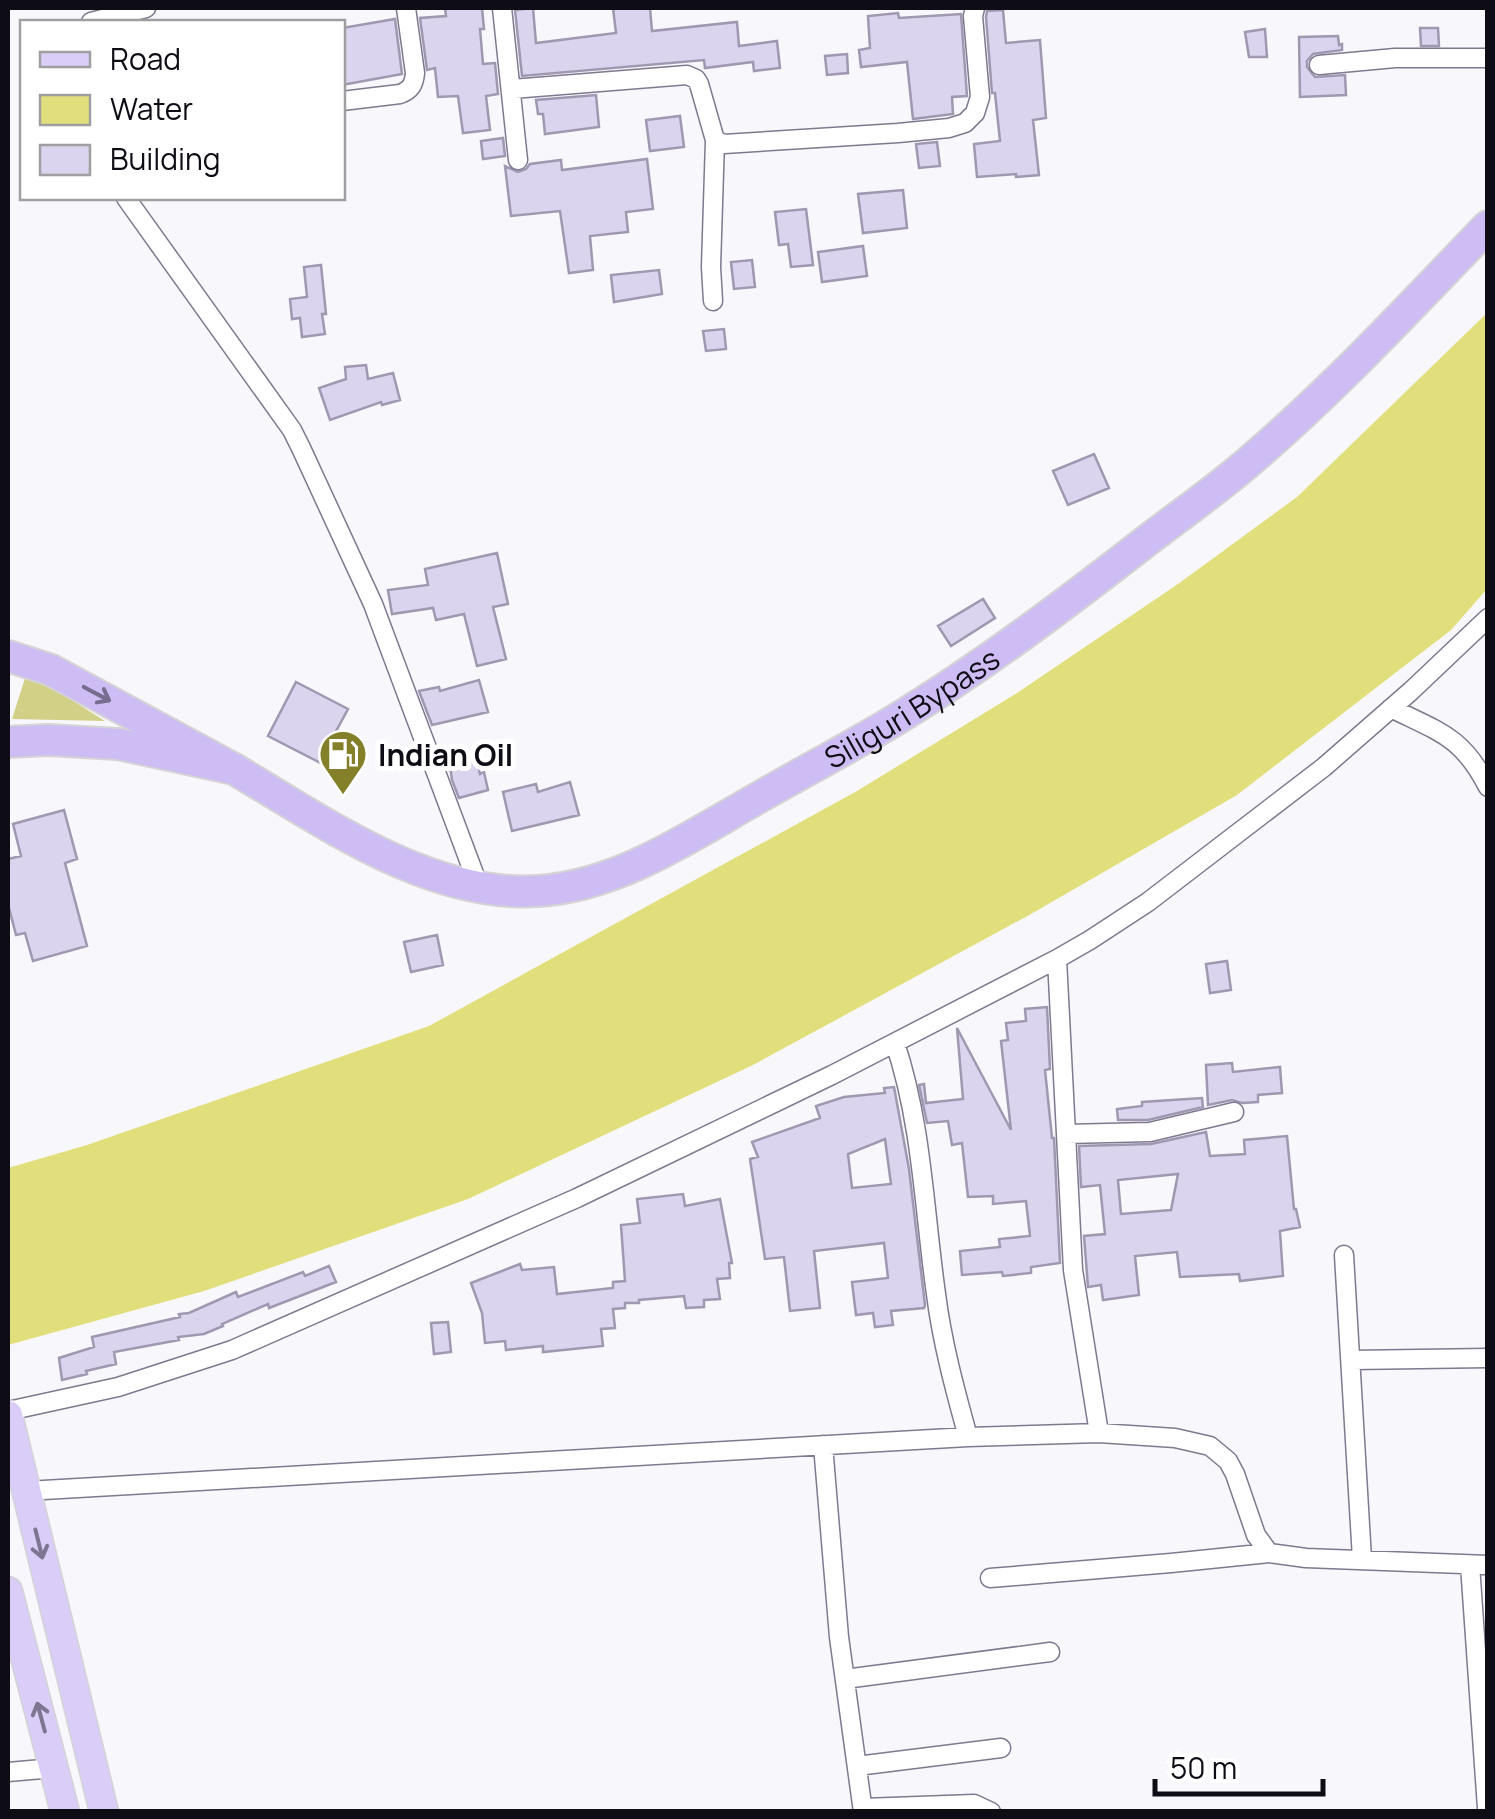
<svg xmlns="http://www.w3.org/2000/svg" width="1495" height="1819" viewBox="0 0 1495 1819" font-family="Manrope,sans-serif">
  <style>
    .green { fill: #d1d086 }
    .water { fill: #e1df7b }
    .building { fill: #dbd4ee; stroke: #9f98b0; stroke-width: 2.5; fill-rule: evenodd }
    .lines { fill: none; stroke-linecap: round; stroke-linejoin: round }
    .minor-casing { stroke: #7f788f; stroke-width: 21 }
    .primary-casing { stroke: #d4d3d5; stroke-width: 31 }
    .trunk-casing { stroke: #d4d3d5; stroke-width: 34 }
    .minor { stroke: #fff; stroke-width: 18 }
    .primary { stroke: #dacdf7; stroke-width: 28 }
    .trunk { stroke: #cebcf4; stroke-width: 30 }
    .oneway { stroke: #786d8f }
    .oneway2 { stroke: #7e7691 }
    .labels { text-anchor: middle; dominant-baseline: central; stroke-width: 10; stroke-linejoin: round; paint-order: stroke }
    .street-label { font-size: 30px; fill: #0e0c14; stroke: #fff }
    .poi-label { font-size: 30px; font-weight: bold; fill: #0e0c14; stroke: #fff; text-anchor: start }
  </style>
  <rect width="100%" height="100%" fill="#f8f7fc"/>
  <path class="green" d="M27,672l78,49 -93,-2z"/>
  <path class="water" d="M1487,313v276l-36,41 -214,165 -206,119 -278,151 -285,134 -264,92 -196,54v-177l79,-23 342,-119 428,-235 160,-98 161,-109 119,-87z"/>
  <path class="building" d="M445,8h37l2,21h-4l3,35 12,-1 3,31 -12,2 4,34 -27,3 -5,-37 -20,1 -3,-29 -8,2 -7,-52 26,-2z
    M533,8l3,35 80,-10 -3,-25h37l2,23 85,-9 2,24 38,-5 3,27 -26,3 -1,-9 -48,6 -1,-8 -182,16 -7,-66z
    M1003,10l3,33 34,-3 6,78 -13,2 6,55 -23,2v-3l-39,3 -3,-33 26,-3 -5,-48h-3l-6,-76 1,-6z
    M898,13l1,5 62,-4 6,82 -15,1 1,17 -40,5 -6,-57 -46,5 -2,-17 11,-2 -2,-32z
    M395,19l7,55 -60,11v-57z
    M1420,28h18l1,18h-18z
    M1265,29l2,28h-18l-4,-25z
    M1338,36l1,9 3,-1v6l-29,4 -6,7v6l8,10 30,-2 1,20 -46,2 -1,-60z
    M847,54l1,19 -21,2 -2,-19z
    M596,95l3,32 -54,7 -2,-20h-5l-2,-14z
    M680,116l4,31 -34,4 -4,-31z
    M503,138l2,18 -22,3 -2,-18z
    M937,142l3,24 -21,2 -3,-24z
    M647,159l6,50 -27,3 2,20 -38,4 3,34 -24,3 -9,-62 -49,5 -6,-50 13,6 8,-3 4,-5 31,-4 1,10z
    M903,190l4,38 -44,5 -5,-39z
    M806,209l7,56 -22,2 -3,-23 -9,1 -4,-33z
    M863,246l4,30 -45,6 -4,-30z
    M752,260l3,27 -21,2 -3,-27z
    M321,265l5,49h-4l3,20 -23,3 -2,-19 -8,1 -2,-20 17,-2 -3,-30z
    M659,270l3,24 -48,8 -3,-27z
    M724,329l2,20 -20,2 -3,-20z
    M366,365l2,14 25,-6 7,27 -18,5 -1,-3 -51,18 -11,-32 27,-9 -1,-12z
    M1094,454l15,34 -41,17 -15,-34z
    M497,553l11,51 -15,3 13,52 -29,7 -13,-52 -28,6 -3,-12 -41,6 -4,-24 40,-5 -3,-16z
    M983,599l12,19 -44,28 -13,-20z
    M479,680l9,32 -56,13 -13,-34 20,-4 1,4z
    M296,682l52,27 -14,26 22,11 -14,28 -74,-38z
    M475,753l5,21 4,-2 4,18 -29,8 -7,-18 -3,-21z
    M570,782l9,33 -67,16 -9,-39 33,-8 2,8z
    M64,810l13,49 -12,4 22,83 -54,15 -8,-28 -9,2 -8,-31v-45l13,-3 -8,-32z
    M437,935l6,30 -32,7 -7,-30z
    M1227,961l4,29 -21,3 -4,-29z
    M1047,1007l3,62 -5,1 7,68h2l6,125 -29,4v6l-28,3 -1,-4 -40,3 -2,-24 40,-4 -1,-8 31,-3 -4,-35 -33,3v-8l-25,1 -6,-54 -10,2 -4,-24 -21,2 -8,-38 5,-1 2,19 37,-4 -6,-71 54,102 -10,-89 7,-1 -2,-17 20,-2 -1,-12z
    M1232,1063l1,9 47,-5 2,26 -24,2v7l-16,1 -10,-3 -24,5 -2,-40z
    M894,1087l15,82 16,136 -1,3 -33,3 2,14 -18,2 -2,-14 -17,2 -4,-33 36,-4 -4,-35 -70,8 6,57 -30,3 -6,-54 -19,2 -15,-100 8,-2 -6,-15 68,-24 -4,-12 28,-9 41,-4 -1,-5zM885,1139l6,45 -39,4 -4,-34z
    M1202,1098l1,9 -55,13h-30l-1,-11 25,-3v-4z
    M1206,1132l4,24 35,-2 -1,-14 43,-4 7,73h2l4,18 -20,4 3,45 -43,5 -1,-7 -59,3 -3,-25 -42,4 4,39 -36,5 -2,-15 -13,2 -4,-51 21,-2 -5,-49 -19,2 -2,-41 72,-2zM1178,1174l-7,36 -50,4 -3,-34z
    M683,1194l2,12 35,-7 12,64h-3l1,15 -13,1 3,20 -16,1v7l-18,1 -2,-12 -45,4v3h-14v5l-12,1 2,19 -14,1 2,17 -60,6v-6l-37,4 -1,-9 -20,2 -3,-30 -11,-30 49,-19 2,6 32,-3 3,27 56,-6v-6l12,-1 -4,-56 19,-2 -3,-24z
    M329,1266l7,16 -67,26 -1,-4 -46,20 1,2 -19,8 -26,3 1,3 -65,12 2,12 -30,7 1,3 -25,6 -3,-22 35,-11 -2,-10 88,-20 -1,-3 10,-1 47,-21 2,5 65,-25 2,4z
    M448,1322l3,30 -17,2 -3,-31z"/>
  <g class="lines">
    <g class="minor-casing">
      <path id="minor" d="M502,8l16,152
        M91,22l55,-14
        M1319,65l76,-7h93
        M512,89l175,-14 9,4 3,5 16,56 9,4 174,-11 51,-5 16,-5 10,-10 5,-16 -7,-81 2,-8
        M342,101l58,-7c11,-4 14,-10 15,-21l-9,-65
        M126,198l166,232 9,18 72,156 106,283
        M713,301l-2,-34 4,-127
        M1391,708c48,24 71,28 97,79
        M1057,959l16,311 26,163
        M895,1043c27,81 29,166 41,251 6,48 19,96 32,143
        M1066,1134l84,-2 84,-20
        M1344,1255l18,304
        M1351,1360l137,-2
        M8,1411l110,-24 114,-37 345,-152 255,-123 225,-116 33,-19 58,-38 176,-135 87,-76 77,-73
        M823,1445l16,192 24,175
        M26,1491l942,-54 131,-4 76,5 35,8 18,15 7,13 21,61 13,18 37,5 182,7
        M1470,1565l17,243
        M990,1578l181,-15 98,-10
        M845,1679l205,-27
        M857,1766l144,-18
        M8,1772l46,-4
        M863,1808l111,-4 17,8"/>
    </g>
    <g class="primary-casing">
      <path id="primary" d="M8,1415l96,397
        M8,1591l57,221"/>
    </g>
    <g class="trunk-casing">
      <g id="trunk">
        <path d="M8,656l43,14 183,99 -116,-25 -70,-4 -40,2"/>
        <path id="s1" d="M234,769c90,53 195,129 304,122 83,-5 157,-58 227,-97 44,-25 89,-49 132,-75 88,-54 171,-117 252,-180 34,-26 70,-51 102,-79 84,-72 160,-154 237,-234"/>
      </g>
    </g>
    <use href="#minor" class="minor"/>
    <use href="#primary" class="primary"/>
    <use href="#trunk" class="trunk"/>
  </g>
  <defs><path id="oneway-shaft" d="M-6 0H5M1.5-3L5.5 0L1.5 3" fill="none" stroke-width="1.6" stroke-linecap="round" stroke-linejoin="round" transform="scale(2.5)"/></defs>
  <use class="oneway" href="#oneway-shaft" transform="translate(97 694) rotate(28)"/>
  <g class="oneway2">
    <use href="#oneway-shaft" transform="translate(39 1544) rotate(76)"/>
    <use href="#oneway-shaft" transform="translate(41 1717) rotate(-105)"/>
  </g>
  <defs>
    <g id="fuel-pin" transform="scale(2.5)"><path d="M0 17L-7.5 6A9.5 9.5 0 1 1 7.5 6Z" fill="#838029" stroke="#fff"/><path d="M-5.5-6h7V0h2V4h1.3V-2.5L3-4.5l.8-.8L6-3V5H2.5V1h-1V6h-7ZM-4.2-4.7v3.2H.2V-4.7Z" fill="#fff"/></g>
  </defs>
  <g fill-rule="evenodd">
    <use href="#fuel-pin" x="343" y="754"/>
  </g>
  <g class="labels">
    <g class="street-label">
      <text stroke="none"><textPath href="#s1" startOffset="752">Siliguri Bypass</textPath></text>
    </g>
    <g class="poi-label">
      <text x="378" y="754">Indian Oil</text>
    </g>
  </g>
  <rect width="1495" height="1819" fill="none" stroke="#0e0c14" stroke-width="20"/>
  <rect x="20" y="20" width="325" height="180" fill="#ffffff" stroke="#9f9ea1" stroke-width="2.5"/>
  <rect x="40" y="52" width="50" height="15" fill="#dacdf7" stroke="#9f9ea1" stroke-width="2.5"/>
  <text x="110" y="70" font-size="30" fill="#0e0c14">Road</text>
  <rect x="40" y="95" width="50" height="30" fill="#e1df7b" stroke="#9f9ea1" stroke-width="2.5"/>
  <text x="110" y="120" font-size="30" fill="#0e0c14">Water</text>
  <rect x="40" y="145" width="50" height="30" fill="#dbd4ee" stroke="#9f9ea1" stroke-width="2.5"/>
  <text x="110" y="170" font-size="30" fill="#0e0c14">Building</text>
  <path d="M1155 1779v15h168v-15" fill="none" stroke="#0e0c14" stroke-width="5"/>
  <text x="1170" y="1779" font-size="30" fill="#0e0c14" stroke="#ffffff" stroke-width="8" paint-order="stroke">50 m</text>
</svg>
